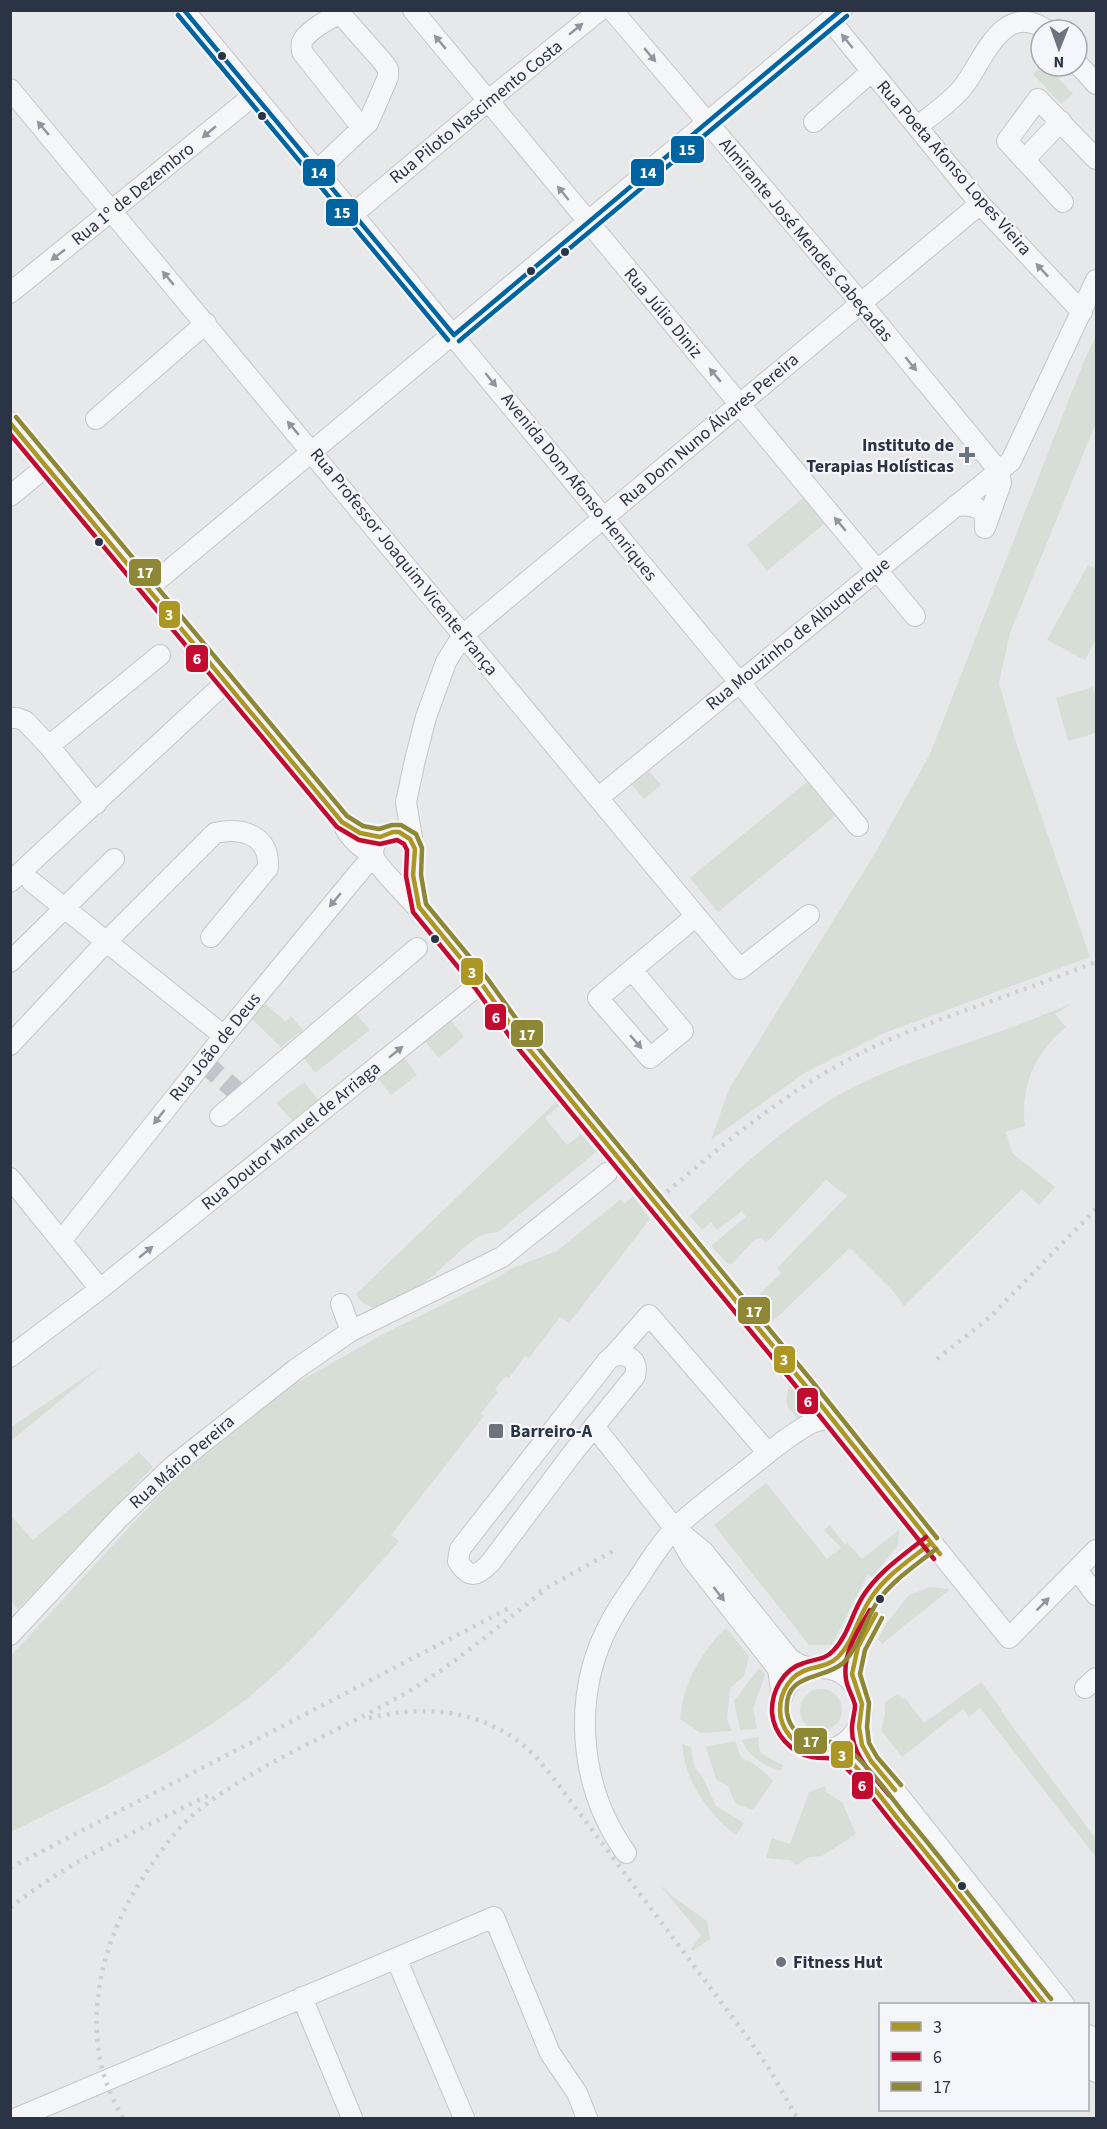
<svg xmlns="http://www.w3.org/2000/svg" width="1107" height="2129" viewBox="0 0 1107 2129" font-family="'Source Sans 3',sans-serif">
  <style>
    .green { fill: #d6ded6 }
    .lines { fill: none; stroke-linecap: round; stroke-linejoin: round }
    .minor-tunnel { stroke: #c1c4c9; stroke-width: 20; stroke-dasharray: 20 10; stroke-linecap: butt }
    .minor-casing { stroke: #c4c6c8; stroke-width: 22 }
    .minor { stroke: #f5f6f7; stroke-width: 20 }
    .rail { stroke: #cecfd2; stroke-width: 4.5; stroke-dasharray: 3 6; stroke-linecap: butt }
    .bus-1-casing { stroke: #f4f6f9; stroke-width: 9 }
    .bus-2-casing { stroke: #f4f6f9; stroke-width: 9 }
    .bus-3-casing { stroke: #f4f6f9; stroke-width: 9 }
    .bus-4-casing { stroke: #f4f6f9; stroke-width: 9 }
    .bus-5-casing { stroke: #f4f6f9; stroke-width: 9 }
    .bus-1 { stroke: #ac9624; stroke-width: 4.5 }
    .bus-2 { stroke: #c30b30; stroke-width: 4.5 }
    .bus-3 { stroke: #8e8735; stroke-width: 4.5 }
    .bus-4 { stroke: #0064a0; stroke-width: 4.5 }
    .bus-5 { stroke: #0064a0; stroke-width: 4.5 }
    .oneway { fill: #90959e }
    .bus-dot { fill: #2b3445; stroke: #f4f6f9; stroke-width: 2 }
    .poi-dot { fill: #6c737f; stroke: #f4f6f9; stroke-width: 2 }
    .labels { text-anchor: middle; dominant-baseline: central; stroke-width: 4.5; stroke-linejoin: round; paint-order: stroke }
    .street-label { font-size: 18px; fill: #2b3445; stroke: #f4f6f9 }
    .poi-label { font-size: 18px; font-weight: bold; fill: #2b3445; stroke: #f4f6f9; text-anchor: start }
    .line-badge { stroke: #f4f6f9; stroke-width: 2 }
    .badge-label { font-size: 16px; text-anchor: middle; font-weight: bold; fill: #fff }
  </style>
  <rect width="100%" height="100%" fill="#e6e8ea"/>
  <path class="green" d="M1042,66h5l26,28 -12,10 -28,-30z
    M1096,336v87l-86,210 -11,50 16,57 75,217 -208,77 -78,39 -93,67 18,-51 148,-239 53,-96 154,-393z
    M803,498l21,26 -57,47 -20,-26z
    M1088,565l8,4v70l-11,21 -38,-20z
    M1093,687l3,12v34l-28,8 -12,-43z
    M649,771l12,14 -17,14 -12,-14z
    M807,782l28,34 -117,96 -28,-34z
    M264,1003l22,19 5,-6 12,14 -22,17 -29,-28z
    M1073,1003l-18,11 11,13c-31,26 -46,59 -41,99l-19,6 6,21 43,34 -16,18 -17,-16 -118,117 -10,-14 -44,-44 -78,74 -18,-22 27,-27 -4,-5 2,-2 68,-70 -21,-16 -60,63 -5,-5 -7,2 -22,24 -5,-1 -16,-17 35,-29 -4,-6 -25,19 -6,-8 -9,8 -12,-14c45,-45 94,-89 149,-121 41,-24 87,-38 131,-53 35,-12 69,-25 103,-39z
    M356,1014l14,16 -55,43 -11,-15z
    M450,1019l14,18 -25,21 -15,-18z
    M403,1056l14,19 -26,20 -14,-18z
    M304,1082l15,19 -26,20 -17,-18z
    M557,1101l2,5 -14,12 22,27 14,-11 15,18 -98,80c-5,1 -12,1 -18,4 -24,11 -97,106 -124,58z
    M633,1196l17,23 -81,104 -9,-6 -31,41 -4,-2 -16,22 -3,-2 -11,13 3,3 -17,21 3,3 -93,119 8,6c-51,58 -100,118 -162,165 -69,52 -150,87 -226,126v-176l125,-136 45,-46 114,-90 92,-52 112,-55 11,-8 47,-18 64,-52 3,5z
    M103,1365l-92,76v-14z
    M791,1380l20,25 -1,10 -8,8c-17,-18 -19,-18 -11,-43z
    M139,1452l14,15 -135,142 -7,-8v-85l22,24z
    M766,1483l61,76 14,-11 -17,-18 6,-5 15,20 2,-2 15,16 37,-29 -1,15 -26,33 -4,-4 -36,71h-23l-95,-120z
    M930,1587l20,2 -68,55 -4,-5 8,-15 23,-29z
    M726,1628l23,28 -5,20 -14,12 -3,31 5,12 -31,2 -21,-14c4,-37 20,-66 46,-91z
    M759,1668l6,7 -12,33 4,21 -17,1 -6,-29z
    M981,1682l21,28 -1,1 95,128v18l-116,-149 -11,9 -6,-8 -61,48 -21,-27 4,-16v-12l13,-8 5,5 2,-1 19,25z
    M800 1710a21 21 0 1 1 42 0a21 21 0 1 1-42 0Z
    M758,1737l2,16 24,13 -4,5c-15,-5 -33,-15 -38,-31z
    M735,1741l6,17c13,4 23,13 32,23l-20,29 -17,-6 -8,-18 -12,-7 -10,-32z
    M682,1744l9,3 3,20 9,11 13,28 28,17 -8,12c-29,-22 -51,-54 -54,-91z
    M825,1786l1,6 16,10 14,32 -34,22 -13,1 -12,8 -7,-5 -24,-2 6,-20 18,6 19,-52z
    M659,1884l13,12 35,25 3,18 -17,12 -2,-2 10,-14z"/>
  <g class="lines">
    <path class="minor-tunnel" d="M203,1062l40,35
      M634,1177l63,75"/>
    <g class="minor-casing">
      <path id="minor" d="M184,10l674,816
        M413,10l502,606
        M612,10l249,293 138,168 2,12 -16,45v-14c-9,-9 -17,-9 -30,-8
        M830,20l150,184 102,108
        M1077,63l19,21
        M10,89l730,880 69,-54
        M814,122l57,-50
        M918,126c15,-12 33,-24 45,-39 21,-27 39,-87 84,-57
        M1024,160l37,-39
        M317,171l45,-43 6,-5 20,-46v-8l-5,-7 -38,-43 -6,-4c-9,2 -34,18 -37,27 -1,4 0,7 0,10l60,76
        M1063,202l-56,-61 31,-42 58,60
        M353,214l136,-114 111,-90
        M10,293l244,-198
        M96,419l110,-96
        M10,422l332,400c7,16 17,24 31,33
        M10,496l37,-30
        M148,588l694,-578
        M10,718h7l8,3 24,25 47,58
        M49,746l111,-91
        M598,798l413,-337 85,-181
        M413,844l-7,-42 9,-42 11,-43 20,-55 17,-27 517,-431
        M10,882l216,-200
        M32,882l192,154
        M419,907c-2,-10 -5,-21 -6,-31 -1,-16 8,-38 -13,-43 -14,-4 -28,8 -27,22 2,10 52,60 63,72 31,38 59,77 88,116 35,46 74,89 110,134
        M10,962l104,-103
        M632,970l51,61 -33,27 -52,-60 98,-82
        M10,1045l96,-103 109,-109c27,-6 55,2 53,35l-57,69
        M220,1116l197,-168
        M10,1178l90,111
        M61,1241l163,-205 141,-171 9,-9
        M697,1252l312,386 87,-88
        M351,1331l151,-74 105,-84
        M620,1355c13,1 18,8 15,21l-63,78 -81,108c-13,14 -22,18 -33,-1l2,-12 148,-189 5,-4z
        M613,1356l36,-41 119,138
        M10,1357l90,-68 381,-306
        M594,1426l81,103 17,30 86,110 3,20 -1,13
        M682,1534l21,17 87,108 10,6 12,3
        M1077,1570l19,25
        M10,1635l108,-116 55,-53 123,-97 55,-38 -10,-27
        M824,1667c26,-16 30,-43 46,-68 14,-22 41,-39 61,-56
        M780 1709a41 41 0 1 1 82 0a41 41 0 1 1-82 0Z
        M1085,1688l11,-10
        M859,1725l1,17 5,11 199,251
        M829,1749l13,6 10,8 68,82 125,159
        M626,1853c-48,-67 -55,-159 -15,-232 8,-15 18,-29 27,-42 11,-17 24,-38 38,-52 24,-22 52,-42 78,-63 14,-11 52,-43 68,-44 5,-1 9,1 13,2
        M396,1958l68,160
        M302,1997l50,121
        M1088,2035l8,11
        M1088,2059l8,13
        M17,2118l477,-201 56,136 27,40 10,25"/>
    </g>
    <use href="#minor" class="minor"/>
    <path class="rail" d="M667,1192c64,-55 128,-107 204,-144 40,-19 82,-33 123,-48 35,-12 68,-25 102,-38
      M937,1359l52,-41 107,-109
      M539,1592l76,-42
      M369,1718c54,-13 110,-9 154,27 16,13 28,30 40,46l185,247 22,32 27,48
      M10,1868l503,-262
      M10,1908c59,-48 132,-79 199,-113
      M123,2118c-5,-9 -10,-19 -14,-28 -29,-75 -4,-158 39,-220 16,-24 33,-47 57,-65 63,-47 138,-75 206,-115 48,-29 91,-67 135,-101"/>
    <g class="bus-1-casing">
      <path id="bus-1" d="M10,423l332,399 18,11 20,4 13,-5h6l11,7 5,10 -2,26 6,32 62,76 43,60 281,342 135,169
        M931,1543c-21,17 -45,32 -60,55 -13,18 -17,43 -33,59 -8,8 -18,9 -29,12 -18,5 -29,22 -29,41 0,19 16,39 36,40 4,0 9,-2 13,-1 8,1 18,9 23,14 19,19 35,43 52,63 49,58 94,119 141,178
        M876,1614l-18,33 -6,27 10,30 -3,23 3,18 9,16 24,29"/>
    </g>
    <g class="bus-2-casing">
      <path id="bus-2" d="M10,434l327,393 22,13 21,4 17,-4 7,4 3,6 -1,26 7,36 62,76 43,60 281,342 135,169
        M926,1537c-22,18 -47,34 -63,59 -11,17 -15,40 -30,55 -8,9 -19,8 -29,12 -21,6 -33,29 -32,50 2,21 19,40 40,44 17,3 18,-3 33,10 17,15 38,45 53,63 47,57 92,116 138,174
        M870,1610c-12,20 -28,44 -24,69 1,9 7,17 9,26 0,8 -3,15 -3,23 -1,27 21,47 37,67"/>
    </g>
    <g class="bus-3-casing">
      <path id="bus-3" d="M16,417l331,399 16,10 16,3 13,-4h9l15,9 6,14 -1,27 5,29 61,74 43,60 281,342 126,158
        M936,1549c-21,17 -45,32 -60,55 -12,19 -17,43 -33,59 -20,18 -60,8 -56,50 2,14 15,29 30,29 5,1 9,-1 14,0 9,1 20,10 27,16 19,19 35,42 52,63 48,58 94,119 141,178
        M882,1618l-17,32 -5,24 9,29 -2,24 2,16 8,14 24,28"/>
    </g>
    <g class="bus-4-casing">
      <path id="bus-4" d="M184,10l270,325
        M454,335l387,-325"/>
    </g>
    <g class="bus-5-casing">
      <path id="bus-5" d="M178,15l270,325
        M459,341l388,-325"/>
    </g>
    <use href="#bus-1" class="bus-1"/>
    <use href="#bus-2" class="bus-2"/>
    <use href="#bus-3" class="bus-3"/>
    <use href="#bus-4" class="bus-4"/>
    <use href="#bus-5" class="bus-5"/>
  </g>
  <defs><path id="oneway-solid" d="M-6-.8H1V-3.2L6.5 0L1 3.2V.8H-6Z" transform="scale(1.5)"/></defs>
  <g class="oneway">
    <use href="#oneway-solid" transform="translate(576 29) rotate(-39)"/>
    <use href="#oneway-solid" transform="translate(847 41) rotate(-129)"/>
    <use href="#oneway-solid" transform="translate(440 42) rotate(-130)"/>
    <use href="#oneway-solid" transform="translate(650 55) rotate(50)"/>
    <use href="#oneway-solid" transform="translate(43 128) rotate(-130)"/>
    <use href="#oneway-solid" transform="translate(209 132) rotate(140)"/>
    <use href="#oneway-solid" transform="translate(563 193) rotate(-129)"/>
    <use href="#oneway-solid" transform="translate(58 255) rotate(142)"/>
    <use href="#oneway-solid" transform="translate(1042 270) rotate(-133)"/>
    <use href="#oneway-solid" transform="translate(168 278) rotate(-130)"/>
    <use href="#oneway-solid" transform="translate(911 364) rotate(51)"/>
    <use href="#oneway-solid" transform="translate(715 375) rotate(-130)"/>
    <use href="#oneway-solid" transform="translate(491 380) rotate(51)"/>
    <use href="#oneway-solid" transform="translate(293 428) rotate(-130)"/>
    <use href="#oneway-solid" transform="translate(840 524) rotate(-130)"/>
    <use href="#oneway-solid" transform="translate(335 900) rotate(130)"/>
    <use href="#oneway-solid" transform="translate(636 1042) rotate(49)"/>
    <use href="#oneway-solid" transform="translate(396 1052) rotate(-39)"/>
    <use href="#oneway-solid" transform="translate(159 1117) rotate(128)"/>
    <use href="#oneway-solid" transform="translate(146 1252) rotate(-39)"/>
    <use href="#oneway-solid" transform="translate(719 1594) rotate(52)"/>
    <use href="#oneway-solid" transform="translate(1043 1604) rotate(-45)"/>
  </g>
  <g class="bus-dot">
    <circle cx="222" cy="56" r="5"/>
    <circle cx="262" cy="116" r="5"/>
    <circle cx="565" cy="252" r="5"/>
    <circle cx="531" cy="271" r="5"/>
    <circle cx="99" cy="542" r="5"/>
    <circle cx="435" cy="939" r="5"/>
    <circle cx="880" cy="1599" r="5"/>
    <circle cx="962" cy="1886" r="5"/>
  </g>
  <g class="poi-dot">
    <path d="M964 446h6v6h6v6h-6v6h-6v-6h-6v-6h6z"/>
    <rect x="488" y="1423" width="16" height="16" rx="3"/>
    <circle cx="781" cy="1962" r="6"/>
  </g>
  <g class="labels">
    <g class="street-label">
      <text transform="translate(476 112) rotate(-39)">Rua Piloto Nascimento Costa</text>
      <text transform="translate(954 168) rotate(49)">Rua Poeta Afonso Lopes Vieira</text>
      <text transform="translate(133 194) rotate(-39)">Rua 1º de Dezembro</text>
      <text transform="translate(806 240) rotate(50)">Almirante José Mendes Cabeçadas</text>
      <text transform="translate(663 313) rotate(50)">Rua Júlio Diniz</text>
      <text transform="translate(709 430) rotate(-40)">Rua Dom Nuno Álvares Pereira</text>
      <text transform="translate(579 487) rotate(51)">Avenida Dom Afonso Henriques</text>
      <text transform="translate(404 562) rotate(51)">Rua Professor Joaquim Vicente França</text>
      <text transform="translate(798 634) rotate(-39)">Rua Mouzinho de Albuquerque</text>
      <text transform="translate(215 1047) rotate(-51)">Rua João de Deus</text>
      <text transform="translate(291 1136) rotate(-39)">Rua Doutor Manuel de Arriaga</text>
      <text transform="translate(182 1462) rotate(-41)">Rua Mário Pereira</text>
    </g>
    <g class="poi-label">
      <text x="954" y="445" text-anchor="end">Instituto de<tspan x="954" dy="21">Terapias Holísticas</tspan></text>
      <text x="510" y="1431">Barreiro-A</text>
      <text x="793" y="1962">Fitness Hut</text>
    </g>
  </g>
  <g class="line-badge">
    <rect x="670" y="135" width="35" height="29" rx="6" fill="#0064a0"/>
    <rect x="630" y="158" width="35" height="29" rx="6" fill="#0064a0"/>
    <rect x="302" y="158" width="34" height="29" rx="6" fill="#0064a0"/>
    <rect x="325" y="198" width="34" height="29" rx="6" fill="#0064a0"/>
    <rect x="128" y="558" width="34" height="29" rx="6" fill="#8e8735"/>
    <rect x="158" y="600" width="23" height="29" rx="6" fill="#ac9624"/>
    <rect x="185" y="644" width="24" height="29" rx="6" fill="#c30b30"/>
    <rect x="460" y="957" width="24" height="29" rx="6" fill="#ac9624"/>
    <rect x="484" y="1003" width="23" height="28" rx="6" fill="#c30b30"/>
    <rect x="510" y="1019" width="34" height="29" rx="6" fill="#8e8735"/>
    <rect x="737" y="1296" width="34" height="29" rx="6" fill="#8e8735"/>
    <rect x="773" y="1345" width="23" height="29" rx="6" fill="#ac9624"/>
    <rect x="796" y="1387" width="23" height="28" rx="6" fill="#c30b30"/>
    <rect x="793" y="1727" width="35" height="28" rx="6" fill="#8e8735"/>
    <rect x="830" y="1740" width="24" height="29" rx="6" fill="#ac9624"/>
    <rect x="851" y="1771" width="23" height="29" rx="6" fill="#c30b30"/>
  </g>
  <g class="badge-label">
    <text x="687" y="155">15</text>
    <text x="648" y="178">14</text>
    <text x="319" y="178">14</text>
    <text x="342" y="218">15</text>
    <text x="145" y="578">17</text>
    <text x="169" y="620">3</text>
    <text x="197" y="664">6</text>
    <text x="472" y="978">3</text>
    <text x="496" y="1023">6</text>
    <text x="527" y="1040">17</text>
    <text x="754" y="1317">17</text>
    <text x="784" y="1365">3</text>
    <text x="808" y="1407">6</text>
    <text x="811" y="1747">17</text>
    <text x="842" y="1761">3</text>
    <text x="862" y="1791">6</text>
  </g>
  <rect width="1107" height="2129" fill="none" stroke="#2b3445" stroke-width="24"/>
  <rect x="879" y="2003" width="210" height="108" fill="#f4f6f9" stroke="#a4a8b1" stroke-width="1.5"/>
  <rect x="891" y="2022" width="30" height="9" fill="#ac9624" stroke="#a4a8b1" stroke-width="1.5"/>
  <text x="933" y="2033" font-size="18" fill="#2b3445">3</text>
  <rect x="891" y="2052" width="30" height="9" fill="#c30b30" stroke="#a4a8b1" stroke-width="1.5"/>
  <text x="933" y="2063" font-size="18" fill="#2b3445">6</text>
  <rect x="891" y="2082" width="30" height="9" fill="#8e8735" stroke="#a4a8b1" stroke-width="1.5"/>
  <text x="933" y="2093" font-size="18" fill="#2b3445">17</text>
  <g transform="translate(1059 48) rotate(181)"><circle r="28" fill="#f4f6f9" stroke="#a4a8b1" stroke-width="1.5"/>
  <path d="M0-4.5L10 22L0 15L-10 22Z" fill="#6c737f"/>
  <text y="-9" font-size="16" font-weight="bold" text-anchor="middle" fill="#2b3445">N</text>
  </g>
</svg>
